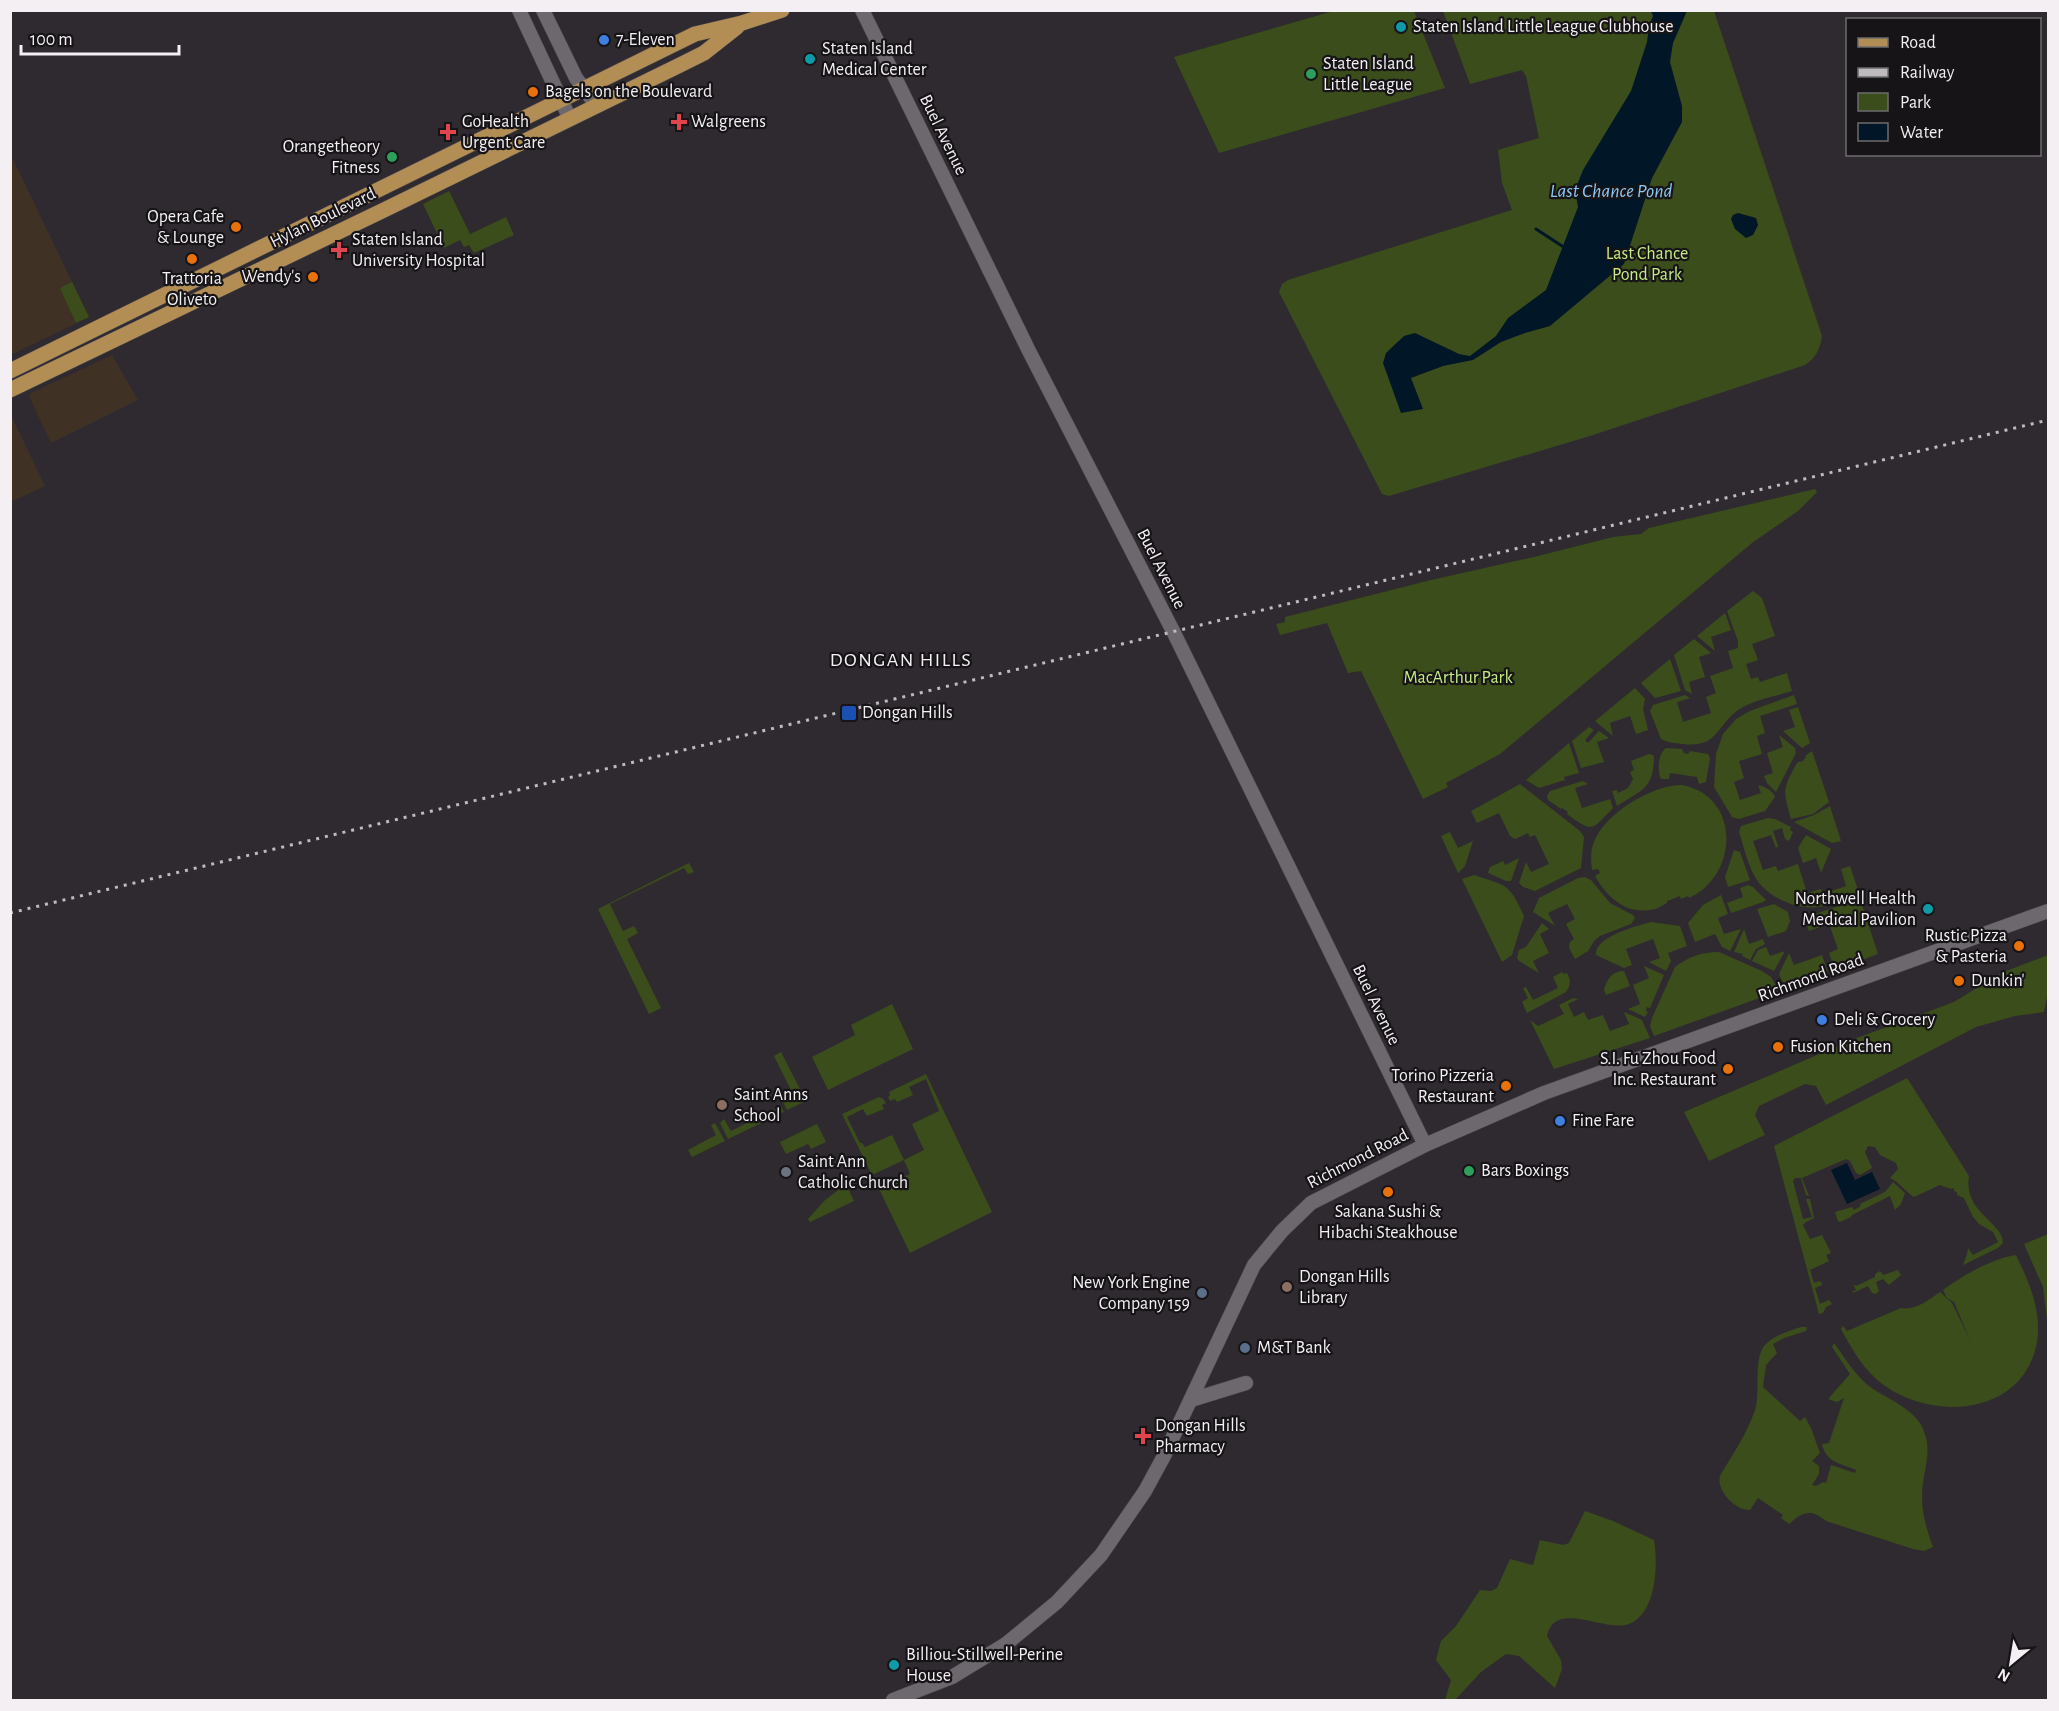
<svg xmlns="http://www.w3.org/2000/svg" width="2059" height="1711" viewBox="0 0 2059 1711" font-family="'Alegreya Sans',sans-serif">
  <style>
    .commercial { fill: #3f3124 }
    .green { fill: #3b4d1b }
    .water { fill: #011626 }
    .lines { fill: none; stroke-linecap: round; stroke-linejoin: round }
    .stream { stroke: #011626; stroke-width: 3 }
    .secondary-casing { stroke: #4c484d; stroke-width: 15 }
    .primary-casing { stroke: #4c484d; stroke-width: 16 }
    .secondary { stroke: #6d676e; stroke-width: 14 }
    .primary { stroke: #b28e54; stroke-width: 15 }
    .rail { stroke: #bebabe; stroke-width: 3; stroke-dasharray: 3 6; stroke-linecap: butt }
    .culture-dot { fill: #0f9aa8; stroke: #161416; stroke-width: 2 }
    .shop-dot { fill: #3f7fe0; stroke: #161416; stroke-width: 2 }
    .leisure-dot { fill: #2e9e5b; stroke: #161416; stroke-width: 2 }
    .food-dot { fill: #e8710a; stroke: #161416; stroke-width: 2 }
    .health-dot { fill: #e0444e; stroke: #161416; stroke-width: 2 }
    .transit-dot { fill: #1a4fb4; stroke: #161416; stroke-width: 2 }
    .education-dot { fill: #8d6e63; stroke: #161416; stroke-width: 2 }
    .worship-dot { fill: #6b7280; stroke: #161416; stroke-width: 2 }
    .service-dot { fill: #5c6f8a; stroke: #161416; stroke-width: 2 }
    .labels { text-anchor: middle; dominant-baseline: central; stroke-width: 4.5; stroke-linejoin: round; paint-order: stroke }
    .poi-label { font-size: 18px; fill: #f3eff3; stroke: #161416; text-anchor: start }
    .street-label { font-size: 18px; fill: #f3eff3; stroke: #161416 }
    .park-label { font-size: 18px; fill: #c4ec82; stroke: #161416 }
    .water-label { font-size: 20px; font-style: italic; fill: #8ec6f1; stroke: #161416 }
    .neighbourhood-label { font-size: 20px; letter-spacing: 1.5px; fill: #f3eff3; stroke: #161416 }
  </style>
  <rect width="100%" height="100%" fill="#2f2a30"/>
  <path class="commercial" d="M10,153l79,164 -76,37 -3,-5z
    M112,355l26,45 -87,43 -22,-47 2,-3z
    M10,413l35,73 -34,16h-1z"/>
  <path class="green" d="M1337,10l77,1 31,77 -226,65 -45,-96z
    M1443,11h271l108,325c-2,13 -6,22 -17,29l-215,71 -201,60 -7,-2 -103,-202 3,-8 6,-4 224,-70 -10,-27 -4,-33 41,-12 -13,-62 -4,-6 -52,14z
    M449,191l21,43 36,-17 8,18 -40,18 -5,-8 -5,2 -4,-7 -16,8 -21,-44z
    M72,282l17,35 -13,6 -16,-35z
    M1815,489l2,3 -19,19 -46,32 -252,211 -54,29 2,4 -25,12 -62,-128 -13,2 -21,-50 -47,12 -4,-11 9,-2v-5l146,-37 103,-23 79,-20 28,-3 8,-6z
    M1753,591l9,7 13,38 -23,8 6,16 -12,4 5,15 7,-2 2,5 27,-9 5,18c-16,5 -34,8 -49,16 -27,15 -23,42 -60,37 -7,-1 -15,-1 -22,-5l-11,-28 3,-6 32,-10 5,3 -13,4 6,20 28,-9 -5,-16 10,-4 -6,-17 23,-8 -5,-17 10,-3v-7l-11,-30z
    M1725,613l6,17 -20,7 4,14 -18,-15z
    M1694,639l17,14 -12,4 6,20 -16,5 3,12 -7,-4 -11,-35z
    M1670,659l11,32 -26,7 -14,-15z
    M1635,688l10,11 -2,10 5,21 -12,4 -6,-18 -20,7 3,13 -18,-15z
    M1794,695l3,9 -37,12 5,17 -8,3 5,18 -23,7 5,17 -10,4 6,18 21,-7 -3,-8c7,2 15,5 17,12l-10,14 -26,8 -7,-2 -18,-30 2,-33 7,-20 13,-15 14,-8z
    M1798,707l12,36 -8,5 -19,-17 12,-4 -6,-17z
    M1589,727l5,3 -9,10 3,3 11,-12 10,7 -12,4 7,20 -23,6 -9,-27z
    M1779,735l16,13 1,5 -20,39 -9,-9 -3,-7 9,-3 -6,-20 16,-6z
    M1569,743l10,30 -15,4 1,3 -26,8 -13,-8z
    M1666,748l16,1 2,4 4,1 2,-3 18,3 2,4 -4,24 -7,2 -2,-7 -27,-4 -1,6h-8c-4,-9 -3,-25 5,-31z
    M1812,751l17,51 -16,12 -22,5c-8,-29 -9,-29 6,-56l3,-2 2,1 4,-5 -1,-1z
    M1649,754l4,1 1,2c0,32 -14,34 -37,49l-5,-15 5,-1 1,3 10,-5 5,-9 -3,-7 4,-2 -3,-9z
    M1583,781l5,3 -13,4 7,20 28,-9 3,9c-22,23 -20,25 -46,6l1,-2 -6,-4 -1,1 -13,-9 -1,-4 3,-5z
    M1520,784l60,47 4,6 -3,31 -46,23 -12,-4 -4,-4 7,-21 5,10 18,-8 -14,-29 -5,2 -2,-4 -13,6 -5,-3 -11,-23 -22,10 -6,-12z
    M1682,785c59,11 57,90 7,113l-1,-2 -7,3 -1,-3 -13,5v2c-6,3 -9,6 -17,7 -25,4 -44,-14 -55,-34l5,-3 -2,-4 -6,1c-1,-9 -2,-19 2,-28 11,-29 58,-57 88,-57z
    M1830,806l11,35 -9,2 -38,-21 20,-7z
    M1768,818l7,1 16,8 -1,3 3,2 -4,9 -4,-2 -3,-11 -9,3 5,15 -2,2 -5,-13 -18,6 10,29 13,-4 2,5 20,-7 9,29 14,-4 2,5 23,-8 -5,-17 9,-3 9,27c-13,5 -27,12 -41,14 -21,3 -49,-9 -61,-27 -9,-13 -13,-33 -18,-48l2,-6z
    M1450,832l8,16 15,-7 -8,25 -7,7 -17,-37z
    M1806,835l25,14 -10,24 -5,-15 -13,5 -5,-15z
    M1734,850l6,2 10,28 -22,7 -3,-10z
    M1519,858l-8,23h-5l-18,-8 2,-6 13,-6 2,4z
    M689,863l5,9 -6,2 -4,-6 -74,36 13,27 11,-5 4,7 -11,6 34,69 -12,6 -51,-105z
    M1474,875c33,11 35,8 50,41l-12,39 -10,7 -40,-83z
    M1585,877l6,3 19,23 23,12 2,3 -4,6 -31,12 -6,5 -6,10 -13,8 -6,-11 1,-6 4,-3 -8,-15 9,-5 -8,-15 -19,9 7,13 -22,-14 6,-14 39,-20z
    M1748,885l5,2 13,13 -3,2 -32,11 -4,-10 16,-6 -3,-9z
    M1721,895l7,19 -10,4 6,16 17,-5 -11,22 -8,-4 -7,-13 -20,8 -7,-19 15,-18z
    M1860,899l18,55 -43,16 -6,-17 9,-4 -9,-25 -20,7 -3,-10 6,-6z
    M1774,904l14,8 2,9 -4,10 -18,6 -11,-28z
    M1651,922l29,4 7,20 -19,7 3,8 -5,10 -17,-9 11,-4 -7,-19 -27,10 6,16 -8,3 -28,-13c-2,-18 40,-29 55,-33z
    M1542,923l7,6 -9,5 9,19 -16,8 6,12 -20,-12 -2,-3 2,-8 7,-3z
    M1744,929l5,15 14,-5 2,5 -9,5 -6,11 -8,-4 1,-2 -9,-2z
    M1766,947l4,9 15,-5 -11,20 -22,-10 6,-11z
    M1719,952l43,19 9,6 8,14 -125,45 -4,-10 2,-8 23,-51c13,-10 27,-15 44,-15z
    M1789,953l5,12 28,-10 6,17 -43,16 -6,-14z
    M2048,955v37l-4,20 -29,4 -39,11 -150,78 -10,-19 -11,-2 -46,22 -4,9 10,20 -56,26 -25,-49 173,-74 97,-36 47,-29z
    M1644,966l20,9 -14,33 -3,-1 -1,4 2,1 -3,5 -17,-8 12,-5 -7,-19 16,-7z
    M1624,971l6,15 -24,9 -2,-5c3,-11 8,-19 20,-19z
    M1562,972l2,2 3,-1c4,7 4,12 -1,19l-39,21 -5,-11 6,-4 -5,-10 3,-1 7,13 25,-12 -5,-11z
    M1573,998l5,1 -10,5 6,13 10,-5 4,8 15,-5 7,16 19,-7 -5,-12 18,8 8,18 -96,31 -24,-49 8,6 26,-12 -5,-9z
    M892,1004l21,45 -85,41 -16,-33 43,-22 -4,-10z
    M781,1052l25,49 -19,9 -4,-8 11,-6 -20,-40z
    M926,1074l66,138 -82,41 -31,-64 31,-15 -6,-14 -32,15 -30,-61 37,-17 4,2 3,4 -4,2 2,4 -17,7 -4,-7 -16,8 13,26h2l3,4 27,-12 12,25 20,-10 -12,-26 27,-13 -13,-32 -17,8 4,8 -16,7 -2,-3 -5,2 -2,-4 2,-2 -1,-3z
    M1907,1078l62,98c-6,37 34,46 34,67l-5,5 -35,17 4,-11 1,-6 5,7 25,-13 -5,-10 -14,-8 -6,-7 -9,-19 -7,-3v-3l-3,-1v-3l-3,1 -11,-4 -26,12c-9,-6 -15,-15 -24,-19l8,-9 -2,-6 -16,-8 -5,-8 -7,-1 -3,6 7,16 -12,7 -4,-2 -6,-12 -4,-2 -44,19 7,18 -3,-1 -5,-17h-6l-2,3 10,38 9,-2 -6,-18h4l4,19 -8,4 -3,3 7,14 12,-4 9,18 -5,2 3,6 -19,9 4,13 6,-2 2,2v2l-7,3 5,16 9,-4 3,4 -6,3 -3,6 -4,1 -45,-168z
    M781,1106l3,6 -56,27 -8,-16 4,-4 7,12z
    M715,1123l10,18 -33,16 -4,-7 28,-15 -5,-10z
    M817,1124l9,18 -15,7 -3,-5 -22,10 -6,-12z
    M1893,1182l12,11 -4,11 -6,6 -5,-14 -38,19 -1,2 -11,5 -2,-1 -3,-9 17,-5 2,3 7,-4 -1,-2 25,-12z
    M846,1184l8,17 -44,21 -2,-3 16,-18z
    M2048,1234v93l-5,-40 -19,-43z
    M2016,1255c13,27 26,56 21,87 -13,72 -101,80 -152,44 -21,-15 -32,-35 -44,-57l2,-3 4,5 54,-23c13,3 28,-8 39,-16l12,11 18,37 -16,-38 -7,-4 -4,-8c19,-14 50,-32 73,-35z
    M1898,1270l3,5 -12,10 -6,-6 -7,3 3,9 -3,3 -4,-1 -4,-7 -15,7 -1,-1 4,-2 -3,-6 3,2 19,-9v-3l5,-3 3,4z
    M1801,1327h6l-1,4 -22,7 -11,6 4,9 -11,12 -3,22 37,34 5,-4 6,11 9,25 -8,8 7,5v8l-7,11 4,1 7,-4 3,1 5,-18 24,8 1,-3c-15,-7 -30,-7 -34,-26l7,-1 15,-45 -7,4 -9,-3 22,-25 -18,-27 2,-4c11,15 20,31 35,43 16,12 42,21 52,39 14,26 1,45 1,72 0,17 5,34 11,50l-9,4 -11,-2 -87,-28c-15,-13 -24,-9 -37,3l-8,-6 2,-3 -25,-17 -8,12c-14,1 -34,-19 -30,-34 12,-21 27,-42 35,-66 6,-18 -2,-49 9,-64 8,-10 25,-15 37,-19z
    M1585,1511l28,10 41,19c4,24 3,73 -25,84 -23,9 -74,-25 -82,12l14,24 1,9 -7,19 -36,-32 -13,-2 -25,18 -26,28h-10l6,-20 -15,-20 5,-19 15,-15 24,-36 11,1 6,-3 13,-29 23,6 7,-25 23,5 6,-2z"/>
  <path class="water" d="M1651,11h36l-14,32 -3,19 12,44v16l-30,56 -28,86 -74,62 -25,7 -24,9 -28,18 -30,6 -32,12 12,31 -22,4 -18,-50 3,-10 18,-17 11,-3 44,21 11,2 26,-20 12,-18 38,-28 32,-83 -3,-17 8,-20 48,-79 16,-49 2,-16 4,-10z
    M1738,213l18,5 2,7 -5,10 -7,3 -11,-9 -4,-10 2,-4z
    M1847,1163l8,17 17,-8 8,17 -33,15 -16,-34z"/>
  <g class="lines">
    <path class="stream" d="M1536,229l26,17"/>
    <g class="secondary-casing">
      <path id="secondary" d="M519,10l51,109
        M543,10l33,68 21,28
        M862,10l167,341 145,282 251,512
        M1191,1400l55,-17
        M893,1700l59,-23 54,-33 51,-42 44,-47 44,-64 19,-35 90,-191 28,-34 29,-28 114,-58 119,-52 504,-182"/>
    </g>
    <g class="primary-casing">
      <path id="primary" d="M10,371l685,-337 47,-11 40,-13
        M10,390l374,-180 296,-145 24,-12 33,-26"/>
    </g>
    <use href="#secondary" class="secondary"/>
    <use href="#primary" class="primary"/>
    <path class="rail" d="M10,913l2038,-493"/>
  </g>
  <g class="culture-dot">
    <circle cx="1401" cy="27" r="6"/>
    <circle cx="810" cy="59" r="6"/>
    <circle cx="1928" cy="909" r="6"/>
    <circle cx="894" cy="1665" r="6"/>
  </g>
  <g class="shop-dot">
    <circle cx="604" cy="40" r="6"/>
    <circle cx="1822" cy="1020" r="6"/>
    <circle cx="1560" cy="1121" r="6"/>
  </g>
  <g class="leisure-dot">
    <circle cx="1311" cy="74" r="6"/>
    <circle cx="392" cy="157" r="6"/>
    <circle cx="1469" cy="1171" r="6"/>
  </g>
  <g class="food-dot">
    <circle cx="533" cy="92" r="6"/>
    <circle cx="236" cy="227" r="6"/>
    <circle cx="192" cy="259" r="6"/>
    <circle cx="313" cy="277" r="6"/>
    <circle cx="2019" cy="946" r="6"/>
    <circle cx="1959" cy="981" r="6"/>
    <circle cx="1778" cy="1047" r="6"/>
    <circle cx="1728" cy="1069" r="6"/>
    <circle cx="1506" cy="1086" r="6"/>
    <circle cx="1388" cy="1192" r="6"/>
  </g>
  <g class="health-dot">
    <path d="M676 113h6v6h6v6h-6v6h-6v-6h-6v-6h6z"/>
    <path d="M445 123h6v6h6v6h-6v6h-6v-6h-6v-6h6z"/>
    <path d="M336 241h6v6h6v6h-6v6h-6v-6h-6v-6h6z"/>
    <path d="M1140 1427h6v6h6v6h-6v6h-6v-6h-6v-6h6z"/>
  </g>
  <rect class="transit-dot" x="841" y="705" width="16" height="16" rx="3"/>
  <g class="education-dot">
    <circle cx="722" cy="1105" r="6"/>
    <circle cx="1287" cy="1287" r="6"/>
  </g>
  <circle class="worship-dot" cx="786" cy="1172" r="6"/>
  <g class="service-dot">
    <circle cx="1202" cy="1293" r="6"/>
    <circle cx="1245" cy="1348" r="6"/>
  </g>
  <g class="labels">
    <g class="poi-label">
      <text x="1413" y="27">Staten Island Little League Clubhouse</text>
      <text x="616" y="40">7-Eleven</text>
      <text x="822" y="49">Staten Island<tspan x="822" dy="21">Medical Center</tspan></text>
      <text x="1323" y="64">Staten Island<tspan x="1323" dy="21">Little League</tspan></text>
      <text x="545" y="92">Bagels on the Boulevard</text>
      <text x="462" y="122">GoHealth<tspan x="462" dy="21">Urgent Care</tspan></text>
      <text x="691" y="122">Walgreens</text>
      <text x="380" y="147" text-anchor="end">Orangetheory<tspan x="380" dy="21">Fitness</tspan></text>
      <text x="224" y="217" text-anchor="end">Opera Cafe<tspan x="224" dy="21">&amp; Lounge</tspan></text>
      <text x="352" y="240">Staten Island<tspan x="352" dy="21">University Hospital</tspan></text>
      <text x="301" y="277" text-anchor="end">Wendy's</text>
      <text x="192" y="279" text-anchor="middle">Trattoria<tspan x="192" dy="21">Oliveto</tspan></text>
      <text x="862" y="713">Dongan Hills</text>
      <text x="1916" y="899" text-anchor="end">Northwell Health<tspan x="1916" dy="21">Medical Pavilion</tspan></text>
      <text x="2007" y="936" text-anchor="end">Rustic Pizza<tspan x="2007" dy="21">&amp; Pasteria</tspan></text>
      <text x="1971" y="981">Dunkin'</text>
      <text x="1834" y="1020">Deli &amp; Grocery</text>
      <text x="1790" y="1047">Fusion Kitchen</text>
      <text x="1716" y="1059" text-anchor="end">S.I. Fu Zhou Food<tspan x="1716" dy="21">Inc. Restaurant</tspan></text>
      <text x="1494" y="1076" text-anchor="end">Torino Pizzeria<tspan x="1494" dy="21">Restaurant</tspan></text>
      <text x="734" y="1095">Saint Anns<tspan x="734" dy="21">School</tspan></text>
      <text x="1572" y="1121">Fine Fare</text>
      <text x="798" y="1162">Saint Ann<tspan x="798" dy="21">Catholic Church</tspan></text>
      <text x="1481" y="1171">Bars Boxings</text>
      <text x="1388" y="1212" text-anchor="middle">Sakana Sushi &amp;<tspan x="1388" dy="21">Hibachi Steakhouse</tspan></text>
      <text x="1299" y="1277">Dongan Hills<tspan x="1299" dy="21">Library</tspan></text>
      <text x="1190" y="1283" text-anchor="end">New York Engine<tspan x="1190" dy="21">Company 159</tspan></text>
      <text x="1257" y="1348">M&amp;T Bank</text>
      <text x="1155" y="1426">Dongan Hills<tspan x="1155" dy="21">Pharmacy</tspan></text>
      <text x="906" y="1655">Billiou-Stillwell-Perine<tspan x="906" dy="21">House</tspan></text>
    </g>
    <g class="street-label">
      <text transform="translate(943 135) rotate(64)">Buel Avenue</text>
      <text transform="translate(323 218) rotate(-26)">Hylan Boulevard</text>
      <text transform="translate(1161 569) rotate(63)">Buel Avenue</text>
      <text transform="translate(1811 978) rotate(-20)">Richmond Road</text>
      <text transform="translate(1376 1005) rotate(64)">Buel Avenue</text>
      <text transform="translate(1358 1159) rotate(-27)">Richmond Road</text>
    </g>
    <g class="park-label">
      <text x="1647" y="254">Last Chance<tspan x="1647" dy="21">Pond Park</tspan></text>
      <text x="1458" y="678">MacArthur Park</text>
    </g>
    <g class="water-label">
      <text x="1611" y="191">Last Chance Pond</text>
    </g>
    <g class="neighbourhood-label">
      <text x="901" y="660">DONGAN HILLS</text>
    </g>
  </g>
  <rect width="2059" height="1711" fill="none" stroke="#f3eff3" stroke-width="24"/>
  <rect x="1846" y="18" width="195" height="138" fill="#161416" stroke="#6e6c6e" stroke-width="1.5"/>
  <rect x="1858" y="38" width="30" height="9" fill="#b28e54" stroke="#6e6c6e" stroke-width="1.5"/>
  <text x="1900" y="48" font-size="18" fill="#f3eff3">Road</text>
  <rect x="1858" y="68" width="30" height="9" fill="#bebabe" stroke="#6e6c6e" stroke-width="1.5"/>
  <text x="1900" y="78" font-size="18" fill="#f3eff3">Railway</text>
  <rect x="1858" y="93" width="30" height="18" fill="#3b4d1b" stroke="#6e6c6e" stroke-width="1.5"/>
  <text x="1900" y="108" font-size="18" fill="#f3eff3">Park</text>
  <rect x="1858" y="123" width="30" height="18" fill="#011626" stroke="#6e6c6e" stroke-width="1.5"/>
  <text x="1900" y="138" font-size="18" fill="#f3eff3">Water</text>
  <g transform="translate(2011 1663) rotate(210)" stroke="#161416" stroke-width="4.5" paint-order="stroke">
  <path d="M0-4.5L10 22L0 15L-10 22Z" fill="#f3eff3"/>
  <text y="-9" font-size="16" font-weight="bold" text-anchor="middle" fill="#f3eff3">N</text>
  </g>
  <path d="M21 45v9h158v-9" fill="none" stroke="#f3eff3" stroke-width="3"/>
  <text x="30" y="45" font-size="18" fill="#f3eff3" stroke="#161416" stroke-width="4.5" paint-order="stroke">100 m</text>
</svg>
